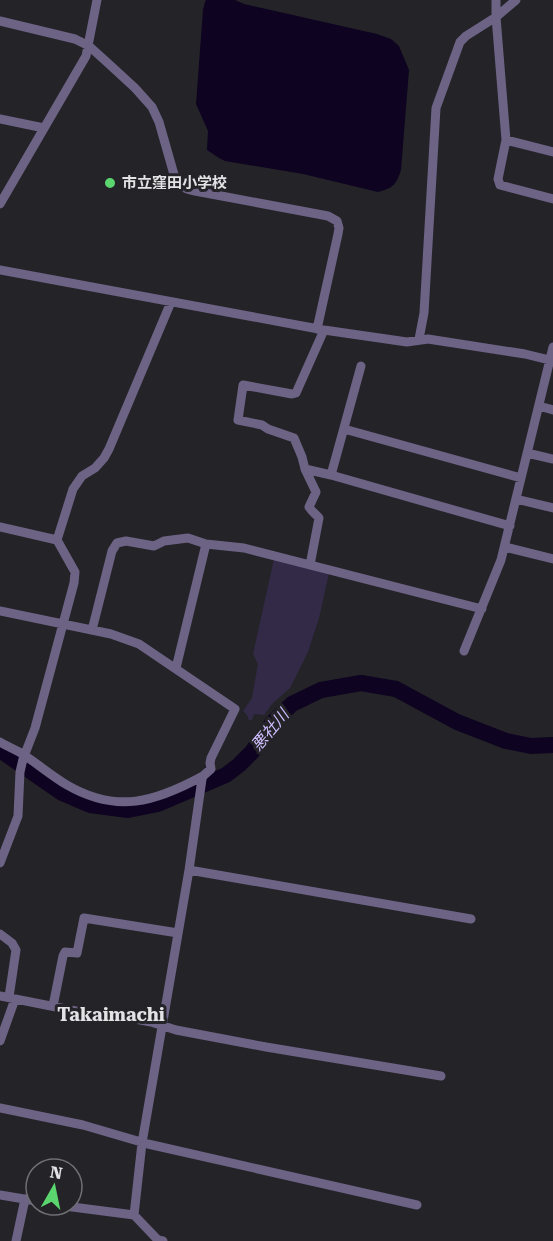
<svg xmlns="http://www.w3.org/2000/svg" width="553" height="1241" viewBox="0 0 553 1241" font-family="'Roboto Serif','Noto Sans JP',serif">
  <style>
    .green { fill: #332a48 }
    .water { fill: #0e0320 }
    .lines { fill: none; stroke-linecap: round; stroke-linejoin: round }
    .river { stroke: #0e0320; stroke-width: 16 }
    .street { stroke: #6c6385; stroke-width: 9 }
    .poi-dot { fill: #5bd56e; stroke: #242328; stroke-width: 2 }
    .labels { text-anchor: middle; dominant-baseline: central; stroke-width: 6; stroke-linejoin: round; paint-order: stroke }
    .poi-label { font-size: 15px; font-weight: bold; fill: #e3e2e5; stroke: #242328; text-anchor: start }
    .water-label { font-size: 16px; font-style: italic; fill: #cfbeff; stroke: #242328 }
    .quarter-label { font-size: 18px; font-weight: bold; fill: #e3e2e5; stroke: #242328 }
  </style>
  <rect width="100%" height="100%" fill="#242328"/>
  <path class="green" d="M274,559l55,14 -10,45 -11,34 -18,36 -18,16 -8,11 -10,-1 -2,6h-3l-2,-5 -4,-4 9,-13 6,-34 -5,-10z"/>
  <path class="water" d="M206,0h29l9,4 133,30 14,5 8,7 10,24 -8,100c-5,15 -8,18 -23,22l-75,-18 -78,-13 -6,-3 -12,-8 1,-19 -12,-27 7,-94 2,-8z"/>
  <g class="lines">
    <path class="river" d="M0,750l62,43 28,12 38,5 30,-6 68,-29 13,-10 13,-13 20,-29 20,-19 29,-14 40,-7 35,6 61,33 49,19 25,5 22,-1"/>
    <path class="street" d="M496,0v17l10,123 -8,39 2,6 53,14
      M0,21l75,18 14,7 21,19 25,23 17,19 7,15 16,56c5,9 10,11 20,13l133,25 9,5 2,7 -1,6 -21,95
      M0,119l44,9
      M506,140l47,12
      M0,204l86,-148 11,-56
      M0,270l324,60 83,12 21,-3 97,15 28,7
      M419,339l5,-26 12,-205 24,-66 6,-6 30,-19 20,-17
      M361,366l-30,109 179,51
      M539,406l14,4
      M344,429l177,49
      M527,453l26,6
      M305,469l26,6
      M516,499l37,9
      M0,527l57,13
      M505,547l48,12
      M310,565l9,-47c-3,-4 -7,-6 -10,-11l7,-15 -11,-23 -3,-12 -8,-19 -26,-9 -6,-4 -24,-5 5,-35 49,9 4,-1 28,-63
      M0,611l111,23 28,10 96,65 -24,49 -1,5 1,6 -8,7 -1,3 -13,91 -47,273 -8,72
      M92,630l20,-79 5,-8 9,-2 28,5 10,-5 24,-3 18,6 38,4 238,61
      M464,651l37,-91 52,-213
      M176,668l30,-124
      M0,742c8,5 17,8 24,13 15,10 28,21 43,30 50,29 88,17 136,-9
      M0,863l18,-47 2,-44 3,-13 12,-31 39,-145 1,-11 -18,-32 16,-51 9,-13 13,-8 9,-10 5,-9 62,-147
      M189,870l282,49
      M0,934l12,9 4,7 -7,47
      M0,996l86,17 44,5 21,4 25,8 90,17 175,29
      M53,1006l10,-50 2,-4 12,1 7,-35 94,15
      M0,1041l15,-42
      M0,1108l83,17 65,19 269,61
      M0,1195l36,6
      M57,1205l77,10 24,25 5,1
      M16,1241l9,-42"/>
  </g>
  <circle class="poi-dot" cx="110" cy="183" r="6"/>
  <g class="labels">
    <g class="poi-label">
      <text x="122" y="183">市立窪田小学校</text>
    </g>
    <g class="water-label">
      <text transform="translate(270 730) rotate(-50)">悪社川</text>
    </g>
    <g class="quarter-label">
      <text x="111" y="1014">Takaimachi</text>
    </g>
  </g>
  <g transform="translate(54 1187) rotate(9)"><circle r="28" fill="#242328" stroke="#706f74" stroke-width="1.5"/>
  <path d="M0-4.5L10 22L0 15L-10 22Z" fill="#5bd56e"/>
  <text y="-9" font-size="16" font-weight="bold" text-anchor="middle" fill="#e3e2e5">N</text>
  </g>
</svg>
